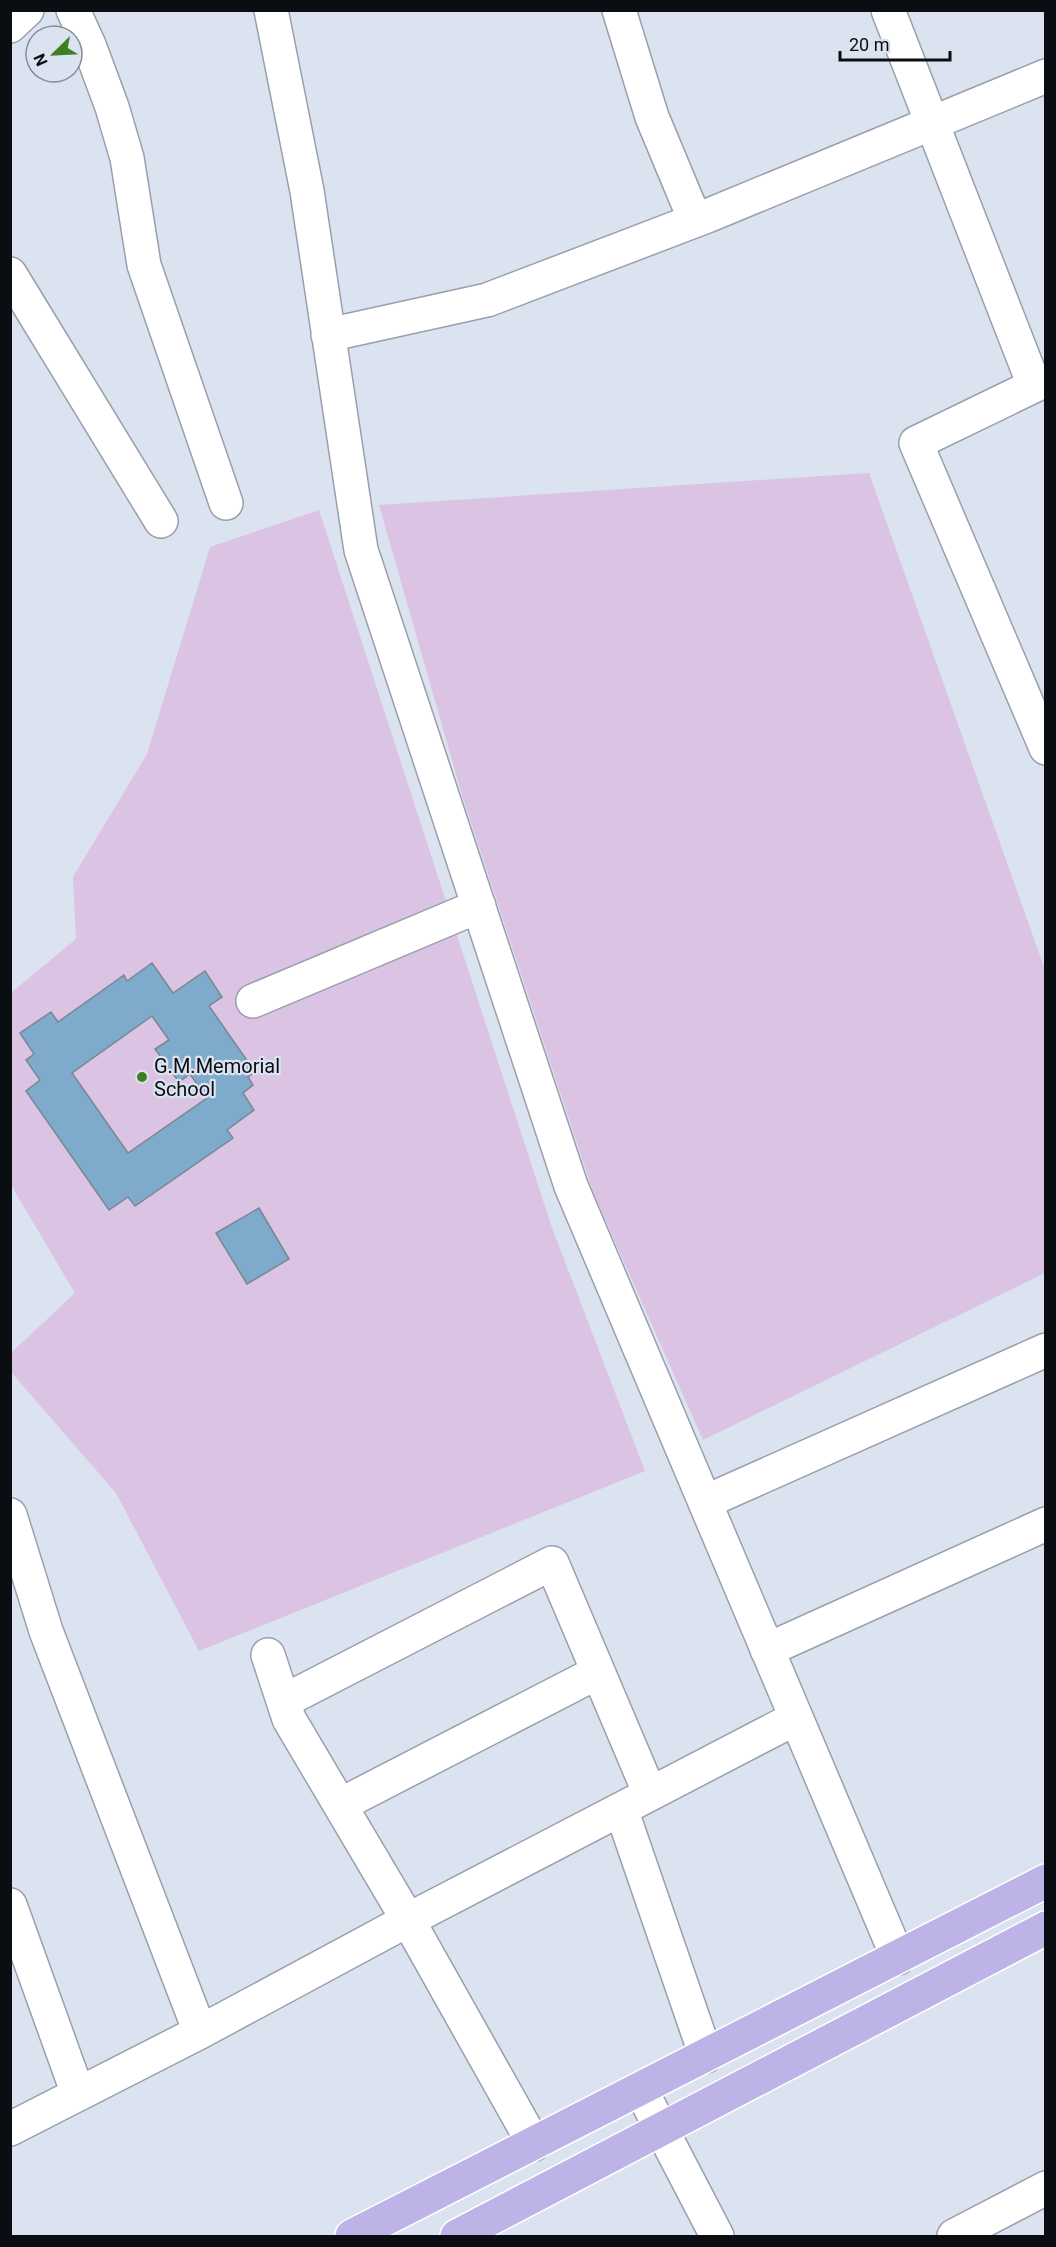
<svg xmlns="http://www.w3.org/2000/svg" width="1056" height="2247" viewBox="0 0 1056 2247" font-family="Roboto,sans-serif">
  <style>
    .green { fill: #dac3e3 }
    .building { fill: #7eaacb; stroke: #7a8790; stroke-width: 1.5; fill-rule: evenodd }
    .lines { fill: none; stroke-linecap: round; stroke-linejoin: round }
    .minor-casing { stroke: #999fac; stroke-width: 36 }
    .major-casing { stroke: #fff; stroke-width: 36 }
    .minor { stroke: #fff; stroke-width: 33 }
    .major { stroke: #beb3e7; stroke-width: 33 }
    .poi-dot { fill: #3b8023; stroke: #dbe2f0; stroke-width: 2 }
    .labels { text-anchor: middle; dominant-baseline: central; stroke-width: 4.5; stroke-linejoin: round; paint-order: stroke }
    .poi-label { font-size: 20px; fill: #0a0d11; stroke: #dbe2f0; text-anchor: start }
  </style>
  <rect width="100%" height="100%" fill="#dbe2f0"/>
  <path class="green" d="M869,473l176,497v303l-342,167 -110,-248 -131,-397 -83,-290z
    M319,510l232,715 94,246 -446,180 -83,-158 -105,-121v-19l64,-60 -64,-108v-192l65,-54 -3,-62 74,-123 63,-207z"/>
  <path class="building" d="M152,963l21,30 32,-22 17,26 -13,9 46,66 -7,5 5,8 -10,8 11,17 -27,20 6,8 -98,68 -7,-9 -19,13 -83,-119 14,-11 -14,-20 8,-6 -14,-21 31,-21 7,10 66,-47 3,6zM152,1016l17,24 -14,9 24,33 11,-8 17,24 -79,55 -56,-80z
    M259,1208l30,51 -42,25 -31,-51z"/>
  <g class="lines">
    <g class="minor-casing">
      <path id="minor" d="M73,10l16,35 23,62 15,51 17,107 82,238
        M271,10l36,181 54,359 210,636 327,772
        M619,10l33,107 43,103
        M888,10l146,375
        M10,26l17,-16
        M10,274l151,247
        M328,335l159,-35 220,-84 339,-140
        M1046,380l-130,63 130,305
        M253,1001l226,-95
        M705,1502l341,-152
        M10,1515l36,116 154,401
        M767,1650l279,-126
        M268,1655l21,64 119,201 388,-202
        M284,1701l268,-138 98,231
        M340,1805l258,-133
        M621,1809l85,247
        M10,1905l68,189
        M641,2090l76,146
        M10,2129l190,-97 208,-112 126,224
        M954,2236l92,-48"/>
    </g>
    <g class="major-casing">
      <path id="major" d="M352,2236l694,-355
        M457,2236l589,-308"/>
    </g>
    <use href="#minor" class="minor"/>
    <use href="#major" class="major"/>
  </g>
  <circle class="poi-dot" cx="142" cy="1077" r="6"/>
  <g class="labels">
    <g class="poi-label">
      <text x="154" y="1066">G.M.Memorial<tspan x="154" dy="23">School</tspan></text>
    </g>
  </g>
  <rect width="1056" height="2247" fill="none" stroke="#0a0d11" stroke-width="24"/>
  <g transform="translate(54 54) rotate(246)"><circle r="28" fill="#dbe2f0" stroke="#878d97" stroke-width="1.5"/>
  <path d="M0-4.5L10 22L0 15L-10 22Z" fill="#3b8023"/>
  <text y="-9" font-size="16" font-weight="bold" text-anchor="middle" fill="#0a0d11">N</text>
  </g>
  <path d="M840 51v9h110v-9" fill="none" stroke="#0a0d11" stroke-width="3"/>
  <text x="849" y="51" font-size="18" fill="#0a0d11" stroke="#dbe2f0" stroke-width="4.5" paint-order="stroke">20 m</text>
</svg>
